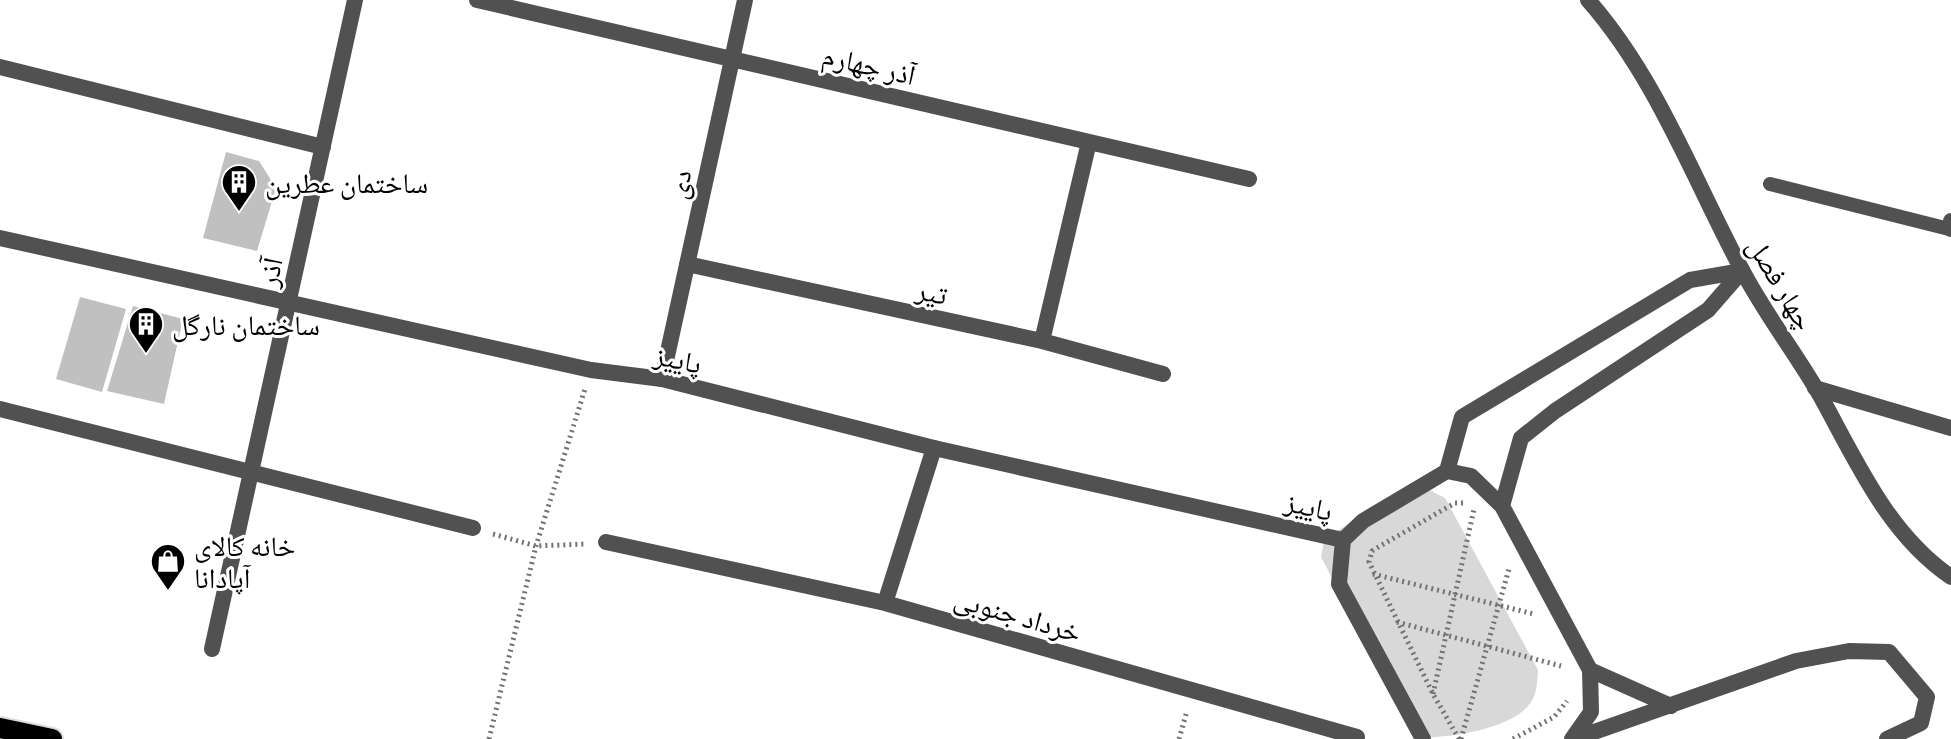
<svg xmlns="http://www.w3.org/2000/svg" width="1951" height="739" viewBox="0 0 1951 739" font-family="Barlow,'Noto Naskh Arabic',sans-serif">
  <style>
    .green { fill: #d8d8d8 }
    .building { fill: #c0c0c0 }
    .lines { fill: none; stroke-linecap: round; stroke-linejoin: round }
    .primary-casing { stroke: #dbdbdb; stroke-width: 24 }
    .path { stroke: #737373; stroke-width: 5; stroke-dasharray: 2 4; stroke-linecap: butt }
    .service { stroke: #515151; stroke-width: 14 }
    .minor { stroke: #515151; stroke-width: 16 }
    .tertiary { stroke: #515151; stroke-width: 16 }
    .primary { stroke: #000; stroke-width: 20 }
    .labels { text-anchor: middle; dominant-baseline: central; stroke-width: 6; stroke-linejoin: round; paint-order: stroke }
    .street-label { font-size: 28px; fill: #000; stroke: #fff }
    .poi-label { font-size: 28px; fill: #000; stroke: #fff; text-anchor: start }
  </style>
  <rect width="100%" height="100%" fill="#fff"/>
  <path class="green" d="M1420,485l25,13 93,172c-1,14 -1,26 -10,36 -20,24 -84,33 -113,31l-94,-180 3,-16 8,-7 69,-42z"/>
  <path class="building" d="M226,152l33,9 17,27 -19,63 -54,-13z
    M80,297l46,12 -24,83 -46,-13z
    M133,306l50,13 -19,85 -57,-13z"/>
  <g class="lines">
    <g class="primary-casing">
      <path id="primary" d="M0,728l52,11"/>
    </g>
    <path class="path" d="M493,534l43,12 49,-2
      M1373,574l161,40
      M1397,622l164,44
      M1433,694l41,-185
      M489,739l47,-193 49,-157
      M1179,739l8,-28
      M1459,739l-26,-45 -64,-132 3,-11 8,-5 75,-43h12
      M1461,739l48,-170
      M1513,739l41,-22 13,-16"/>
    <path class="service" d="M1770,184l179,45"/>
    <path class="minor" d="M477,0l772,179
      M0,67l323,80
      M1951,221v8
      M687,264l355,77 121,33
      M1042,341l47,-199
      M662,379l83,-379
      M1815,388l136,40
      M0,409l473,119
      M606,542l279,61 472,134
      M885,603l49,-155
      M212,649l143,-649
      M1590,670l81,36
      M1574,739l222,-78 53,-10 40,1 38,45 -6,26 -34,16"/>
    <path class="tertiary" d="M1588,0c68,77 105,178 153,268 23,45 55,85 80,129 36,65 67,137 130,180
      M0,238l591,132 71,9 272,69 409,92
      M1447,471l15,-54 228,-137 52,-9
      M1502,506l19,-68 34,-27 153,-101 34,-39
      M1423,739l-84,-155 4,-44 20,-19 84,-50 24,5 31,30 88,164 1,42 -19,27"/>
    <use href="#primary" class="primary"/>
  </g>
  <defs>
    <g id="building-pin" transform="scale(1.8)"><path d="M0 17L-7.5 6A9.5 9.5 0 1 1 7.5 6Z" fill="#000" stroke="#fff"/><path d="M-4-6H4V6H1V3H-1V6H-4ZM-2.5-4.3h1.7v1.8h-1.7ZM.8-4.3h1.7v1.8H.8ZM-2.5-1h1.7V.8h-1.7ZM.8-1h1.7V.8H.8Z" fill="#fff"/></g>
    <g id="shop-pin" transform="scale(1.8)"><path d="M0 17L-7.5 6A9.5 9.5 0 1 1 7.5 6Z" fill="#000" stroke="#fff"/><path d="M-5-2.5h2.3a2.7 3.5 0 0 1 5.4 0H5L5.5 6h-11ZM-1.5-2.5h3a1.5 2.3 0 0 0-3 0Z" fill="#fff"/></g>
  </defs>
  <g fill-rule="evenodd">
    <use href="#building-pin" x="239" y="182"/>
    <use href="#building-pin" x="146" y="324"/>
    <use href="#shop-pin" x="168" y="561"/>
  </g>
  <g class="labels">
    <g class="street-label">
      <text transform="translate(869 64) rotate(13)">آذر چهارم</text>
      <text transform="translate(678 184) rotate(-78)">دی</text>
      <text transform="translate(269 272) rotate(-78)">آذر</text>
      <text transform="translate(1782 283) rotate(59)">چهار فصل</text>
      <text transform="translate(932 291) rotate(12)">تیر</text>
      <text transform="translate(678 358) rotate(12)">پاییز</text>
      <text transform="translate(1309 505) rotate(13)">پاییز</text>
      <text transform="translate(1018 614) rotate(16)">خرداد جنوبی</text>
    </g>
    <g class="poi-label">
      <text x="265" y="182">ساختمان عطرین</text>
      <text x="172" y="324">ساختمان نارگل</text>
      <text x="194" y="545">خانه کالای<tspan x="194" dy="32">آپادانا</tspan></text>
    </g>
  </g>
</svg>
